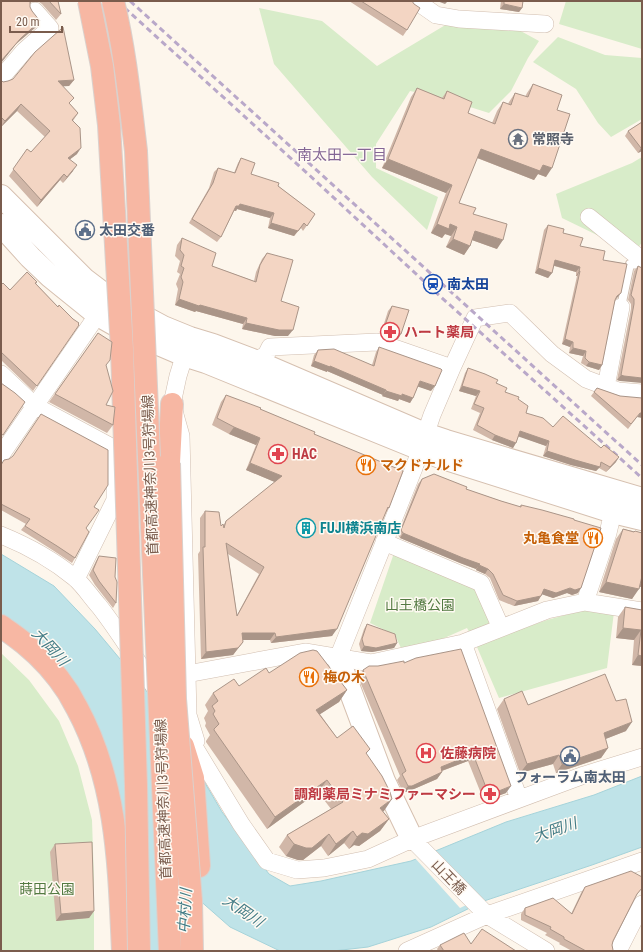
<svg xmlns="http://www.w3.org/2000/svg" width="643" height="952" viewBox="0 0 643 952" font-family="'Roboto Condensed','Noto Sans JP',sans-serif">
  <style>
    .green { fill: #d8ecc9 }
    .water { fill: #bfe3e8; stroke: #a5d3da }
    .pier { fill: #fdf6ec }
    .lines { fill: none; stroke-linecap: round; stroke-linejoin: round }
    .lane-casing { stroke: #d1beb0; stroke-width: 10 }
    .street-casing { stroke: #d1beb0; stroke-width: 18 }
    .secondary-casing { stroke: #d6c0b0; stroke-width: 24 }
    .highway-casing { stroke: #dad1cd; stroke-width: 24 }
    .lane { stroke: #fff; stroke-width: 8 }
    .street { stroke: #fff; stroke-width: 17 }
    .secondary { stroke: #fff; stroke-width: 22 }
    .highway { stroke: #f7b7a3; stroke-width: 22 }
    .rail { stroke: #b9a8c9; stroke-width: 3; stroke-dasharray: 6 4; stroke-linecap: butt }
    .highway-bridge-casing { stroke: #dad1cd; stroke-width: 24; stroke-linecap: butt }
    .highway-bridge { stroke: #f7b7a3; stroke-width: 22 }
    .wall { fill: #d1b7a8; fill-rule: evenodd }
    .shaded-wall { fill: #aa9588 }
    .building { fill: #f3d5c3; stroke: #aa9588; fill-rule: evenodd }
    .labels { text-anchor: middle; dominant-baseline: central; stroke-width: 3; stroke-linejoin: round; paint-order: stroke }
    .worship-label { font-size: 14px; font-weight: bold; fill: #5b616d; stroke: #fffaf3; text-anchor: start }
    .service-label { font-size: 14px; font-weight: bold; fill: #4e5e75; stroke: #fffaf3; text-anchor: start }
    .transit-label { font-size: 14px; font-weight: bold; fill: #164399; stroke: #fffaf3; text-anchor: start }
    .health-label { font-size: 14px; font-weight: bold; fill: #be3a42; stroke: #fffaf3; text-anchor: start }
    .food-label { font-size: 14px; font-weight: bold; fill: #c56008; stroke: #fffaf3; text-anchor: start }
    .street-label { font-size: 14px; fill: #7a5c4d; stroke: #fffaf3 }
    .culture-label { font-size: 14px; font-weight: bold; fill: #0d838f; stroke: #fffaf3; text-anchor: start }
    .park-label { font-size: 14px; fill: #537a41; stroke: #fffaf3 }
    .neighbourhood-label { font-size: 15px; fill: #846695; stroke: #fffaf3 }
    .water-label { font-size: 15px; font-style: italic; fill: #437c86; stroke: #fffaf3 }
  </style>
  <rect width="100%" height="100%" fill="#fdf6ec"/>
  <path class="green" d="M566,1h76v48l-83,-25z
    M259,8l63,13 55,45 75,-45 65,8 22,12 -11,17 -17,33 -22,22 -54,-17 -25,-5 -34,53v24l62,29 -11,33 -55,-53 -98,-113z
    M558,37l47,18 37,3v61l-31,18 -13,-14 -22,-34 -43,-27z
    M642,157v85l-4,6 -39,-12 -37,-18 -6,-24 76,-31z
    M394,553l81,36 21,49 51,-18 37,-10 30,2 -7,56 -108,30 -22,-51 -10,-19 -25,11 -41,9 -6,-13 -25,-12z
    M1,653l28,27 30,41 19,45 14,54 2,61v70h-93z"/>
  <path class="water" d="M1,554l53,32 41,43 66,79 61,104 47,62 21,12 31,-5 90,-20 95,-39 88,-27 48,-19v71l-50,18 -108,36 -53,26 -63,20 -35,4h-53l-50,-24 -33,-29 1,53h-74l-3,-135 -78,-157 -42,-28z"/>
  <path class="pier" d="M432,850l47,49 -19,9 -46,-51z"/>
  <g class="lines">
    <g class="lane-casing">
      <path id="lane" d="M621,307l9,-43 12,1"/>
    </g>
    <g class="street-casing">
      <path id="street" d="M416,1l20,14 23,4 86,5
        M1,78l23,-27 26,-23 -15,-17
        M589,217l53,43
        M188,344l-10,32 -6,28 9,32 7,279 8,26
        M255,361l11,-6 4,-8 107,-5 75,26
        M1,374l34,32 80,43v51l-39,79
        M606,387l15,-80
        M1,455l104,-151
        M1,535c27,11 51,24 74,43 9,8 16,19 24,28 22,28 40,59 61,89
        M384,542l97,41 20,45
        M585,602l23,-69 5,-21
        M463,643l56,156
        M338,658l76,-190 18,-53 20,-47 23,-50 35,-5 42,41 34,25 32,12 24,2
        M187,674l118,-22 66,11 92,-20 84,-33 38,-8 57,9
        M184,730l57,94 26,37 30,9 27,-2 44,-9 44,-20 172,-64 58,-18
        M412,839l75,76 59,36
        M407,951l80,-36 155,-54
        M618,951l24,-47"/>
    </g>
    <g class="secondary-casing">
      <path id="secondary" d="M1,196l83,83 25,19 54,29 27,11 23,7 42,16 170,73 21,7 196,58
        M1,225l29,32 21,20 47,38 23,13 63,27 22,7 234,95 173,55 29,7
        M338,658l46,123 28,58"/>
    </g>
    <g class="highway-casing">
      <path id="highway" d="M169,463l3,-59
        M1,626c8,6 17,12 24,18 16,13 32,31 43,48 3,5 6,11 9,16 41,76 42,159 46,243
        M183,746l10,32 6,88"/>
    </g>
    <use href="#lane" class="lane"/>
    <use href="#street" class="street"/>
    <use href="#secondary" class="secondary"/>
    <use href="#highway" class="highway"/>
    <path class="rail" d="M117,1l190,172 134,124 201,181
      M130,1l512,464"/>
    <g class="highway-bridge-casing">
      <path id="highway-bridge" d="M89,1l13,65 7,59 13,224 14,437 3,165
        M113,1c12,49 17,100 23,150l34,800
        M169,463l6,236 16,202 1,50"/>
    </g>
    <use href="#highway-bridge" class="highway-bridge"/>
  </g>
  <path class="wall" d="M1,1h57l3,13 -5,6 -14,-16 -3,-2 -6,-1 -3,2v4l6,20 -20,17 -15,19z
    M349,1h63l-5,29 -4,6z
    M501,1h22l-1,7 -3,4 -19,-3z
    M1,80l2,2 71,-2 -5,6h-6l7,18 8,9 -5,8 4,33 -7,5 3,12 -10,12 -3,-3 -23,27 -28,-31 18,-27 4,3 14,-15 -28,-26 -16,16z
    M533,84l24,26 -11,67 -8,-3 -4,6 -57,-22 -18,45 14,11 24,35 -25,-9 -2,6 -6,9 -18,-8 5,-11 -6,-2 -3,4 -11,-5 15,-40 -64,-25 29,-71 6,-9 25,10 5,-7 21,22 24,10 5,-12 6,-9 5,2 1,-2 6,-9 10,4 2,-4z
    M642,122v29l-4,2 -13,-17 3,-5z
    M241,158l10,16 27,12 37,28 -12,17 -2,-3 -7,8 -26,-8 2,-10 -33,-9 -1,2h-2l-13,26 -4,5 -28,-19 20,-35 5,-16 4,-4 16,5 4,-10z
    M548,225l15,8 17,13 23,14 14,38 -2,2 -13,65 -3,5 -13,-4 -5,-3 2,-7 -14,-3 1,-6 -8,-3 15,-68h-1v-4l-22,-6 -2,7 -4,5 -13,-5 9,-43z
    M182,238l30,28 42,15 2,-9 6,-13 5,-6 14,48 7,35h-13l-33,-7 1,-5 -47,-13 -1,1 -20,-7 3,-16 -2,-5 4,-10 -3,-2 3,-11 -5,-5 2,-11z
    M638,266l4,2 -22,113 -3,-1 14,-71v-5l-3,-4 6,-29z
    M37,282l-1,2 22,23 21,18 -46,66 -32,-31v-76l9,6z
    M392,306l6,33 -17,-6 7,-22z
    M98,333l8,32v40l7,20 -6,8 -58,-31z
    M379,347l52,44 -13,-5 -5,12 -3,5 -11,-4 -1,2 -16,-5 1,-1 -56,-24v1l-16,-6 3,-11 4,-5 54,15 4,-13z
    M468,368l28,15 9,9 13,7 8,14 90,49 -10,10 -7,-4 -3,3 -25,-6 -28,-9 3,-10 -27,-10 -6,12 -21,-8 -19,-10 7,-17 -9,-4 5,-13 -17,-5 6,-18z
    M597,388l23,8 17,21 -9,12 -37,-33z
    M226,395l34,14 54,25 75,74 -4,6 -53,122 -61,7 -1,-3h-27v2l-10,13 -32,4 -3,-105 2,-3v-33l5,-7 16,15h2l3,-5 49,-39 -29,-12 10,-25 -27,-11 -17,-9 9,-23zM228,554l31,20 -22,41z
    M1,465l93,42 -19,51 -3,5 -18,-12 -33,-21 5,-6 -25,-14z
    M422,479l44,10 35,12 19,6 1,-2 57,88 -6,2 -5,-2 -14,5 -11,-4 -4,7 -24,5 -15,-6 -9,-22 -5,-4 -9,-4v-1l-16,-6 -60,-25 -2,-3 20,-51z
    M623,529l19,4v54h-3l-7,12 -33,-7 17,-53z
    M99,556l17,47 -3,5 -18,-23 -6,-10 7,-14z
    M625,607l17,3v56l-10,-1 2,-25 -18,-2 2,-21z
    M367,624l30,19 -3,5 -22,4 -11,-1 -2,-7 5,-15z
    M404,663l102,130 -22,8 -16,-40 -26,10v1l-5,7 -30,13h-4l-6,-12 3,-4 -42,-99 5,-7 15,-4z
    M269,673l78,17 -8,12 -19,12 17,24 33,11 -4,5 17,58 6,7 -9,12 -21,15 -5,-1 -5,4 -5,-6 -16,13 -7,-10 -18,14h-5l-12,-4 -7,-9 8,-12 44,-26 -13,-17 -51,37 -61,-87v-1l4,-6 -5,-9 1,-3 -2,-5 4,-7 -3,-6 8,-12 26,-7z
    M504,699l24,6 98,26 -21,8 3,9 -7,10 -45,15 -3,-9 -33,9 -23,-64z
    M55,844l39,67 -5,7 -33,3 -6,-69z
    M585,887l56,2 -6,8 -22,44 -1,4 1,6h-41l-13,-7 1,-1 -15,-8 2,-2 -26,-13v-6l4,-6 46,6 10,-21z
    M471,944l45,7h-78l-1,-2 3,-4z"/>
  <path class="shaded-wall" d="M30,1h9v1l-6,-1 -5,3z
    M437,1h11l-3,3z
    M504,4l18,4 -3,4 -19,-3z
    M40,21l-4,6 -20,17 -15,19v-2l20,-23z
    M74,80l-5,6 -16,1 5,-6z
    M21,104l-4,7 -16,16 4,-6z
    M81,148l-4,6 -13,10 4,-6z
    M641,148h1v3l-4,2z
    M481,149l62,16 9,3 -6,9 -8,-3 -4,6 -59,-23z
    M388,159l64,26 -6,8 -64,-25z
    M77,165l-4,6 -10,12 4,-6z
    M64,174l-4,6 -23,27 4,-7z
    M240,204l34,9 -4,5 -33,-9 -1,2 -3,-1 3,-4z
    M271,223h33l-10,13 -26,-8z
    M437,224h13l7,3 -6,9 -6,-2 -3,4 -11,-5z
    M475,231l28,9 -6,9 -28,-10z
    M453,239l17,7 -6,9 -18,-8z
    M555,260l25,7 -4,5 -24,-7z
    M538,268l14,5 -4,5 -13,-5z
    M579,271h1l-3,5h-1z
    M621,293l-4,5 -4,3 4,-5z
    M179,299l68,19 -4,6 -47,-13 -1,1 -20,-7z
    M246,323l47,7 -5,6h-13l-33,-7z
    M384,328l17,6 -3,5 -17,-6z
    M565,339l8,3 -3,5 -8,-3z
    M573,348l13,3 -3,5 -14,-3z
    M314,361l16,5 56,24 -3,5 -56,-24v1l-16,-6z
    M589,362l13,3 -3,5 -13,-4z
    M621,375l21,3v5l-22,-2 -3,-1z
    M420,381l15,5 -4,5 -15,-5z
    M462,386l18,5 -4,5 -17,-5z
    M386,391l16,3 11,4 -3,5 -11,-4 -1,2 -16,-5z
    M640,413h2v5l-5,-1 -9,12z
    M234,427l26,11 -4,7 -27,-11z
    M520,431l29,10 -3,5 -29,-10z
    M495,435l21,8 -3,5 -21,-8z
    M547,451l53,16 -4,4 -25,-6 -28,-9z
    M619,457l-3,5 -10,10 4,-5z
    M250,463l32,13 -5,7 -31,-13z
    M403,533l77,31 -4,5 -16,-6 -60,-25z
    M479,565l9,4 -3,5 -9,-4z
    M642,576v11l-7,-1z
    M606,582l33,7 -7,10 -33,-7z
    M581,588l-3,5 -6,2 -5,-2 -14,5 -12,-4 3,-5z
    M541,596l-3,5 -24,5 3,-5z
    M623,628l18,2 -7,10 -18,-2z
    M337,629l-5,7 -61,7 5,-6z
    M242,633h33l-5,7h-33z
    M243,642l-10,13 -32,4 5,-7z
    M397,643l-3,5 -22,4 -11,-1 3,-5z
    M638,655l4,1v10l-10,-1z
    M347,690l-8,12 -31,20 8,-12z
    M632,722l-6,9 -28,11 6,-9z
    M608,748l-7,10 -45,15 6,-9z
    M473,754l-5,7 -32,12 5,-6z
    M559,755l-6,9 -33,9 7,-9z
    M442,772l-5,7 -30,13h-4l5,-6z
    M327,780l-9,12 -51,37 8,-12z
    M511,786l-5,7 -22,8 5,-6z
    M392,799l-8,12 -12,9 8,-12z
    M389,819l-9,12 -21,15 -5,-1 -5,4 8,-12 5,-4z
    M353,831l-9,12 -16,13 8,-12z
    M329,834l-8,12 -18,14h-5l-12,-4 8,-12z
    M94,911l-5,7 -33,3 5,-7z"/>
  <path class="building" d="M1,1h29v6l2,4 8,10 -19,17 -20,23z
    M49,1h9l3,13z
    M361,1h51l2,3 6,4 -13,22z
    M504,1h19l-1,7 -18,-4z
    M63,27l11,53 -16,1 16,17 -5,5 9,10 -6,7 8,8 1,20 -13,10 9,7 -10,12 -3,-3 -23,26 -28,-31 14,-20 4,3 19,-21 -29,-27 -16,17 -4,-4v-37l2,2 5,-1 5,-2 22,-27 26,-23z
    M533,84l29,11 -5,15 13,4 -18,54 -9,-3 -3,6 -59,-22 -22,54 17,5 -3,6 34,10 -4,16 -28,-9 -5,15 -17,-7 4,-12 -7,-3 -1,5 -12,-5 15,-39 -64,-26 29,-71 27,11 3,-8 25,11 -4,11 27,11 8,-22 8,3 4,-12 13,4z
    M642,122v26h-1l-13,-17z
    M241,158l14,5 -4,11 28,9 -1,3 37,28 -8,12 -3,-3 -6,8 -27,-8 3,-10 -34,-9 -1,2h-3l-15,31 -29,-18 21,-36 5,-15 17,5z
    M548,225l16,4 -1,4 20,5 -3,8 25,5 -2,9 24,4 -6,29 -4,3 -2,4 -13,65 -13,-3 -4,-4 1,-7 -13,-3v-6l-8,-3 15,-68h-1l1,-4 -25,-7 -3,13 -14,-5z
    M182,238l34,15 -4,13 44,16 4,-17 7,-12 26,7 -12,41 18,6 -6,23h-14l-33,-7 1,-5 -47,-13 -1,1 -20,-7 4,-17 -2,-5 3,-9 -3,-2 3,-11 -4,-5z
    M638,266l4,2v110l-18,-2 -3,-1 13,-71v-5l-3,-4z
    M27,272l10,10 -2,1 23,24 1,-2 14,14 6,4 -1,1 1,1 -42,61 -36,-34v-68h1l1,-1 7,7z
    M392,306l17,4 -8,24 -17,-6z
    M98,333l14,9 -2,18 -4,5 7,26 -7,14 9,2 -2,18 -58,-31z
    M379,347l62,22 1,1 -7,16 -15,-5 -7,17 -11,-4v2l-16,-5v-1l-56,-24v1l-16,-6 4,-11 16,-1 40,17z
    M468,368l17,6 13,6 -2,3 11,5 -2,4 14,5 -1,2 10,7 -2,7 17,5 10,9 10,-11 38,32 3,-3 15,12 -9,10 -9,-5 -1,5 -25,-7 -28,-9 2,-10 -29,-10 -4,12 -21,-8 -18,-10 7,-17 -10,-4 6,-13 -18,-5z
    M1,383l14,10 10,9 -22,33 -2,-1z
    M597,388l23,8 22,2v15h-2l-9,11 -37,-32z
    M226,395l35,13 -1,1 55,23 -1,2 89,37 -14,37 -1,-1 -51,122 -61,8 -1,-4h-33l1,9 -5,6 -32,4 -3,-105h2v-36l14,1 2,14 2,-2 1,4 2,-7 56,-45 -32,-13 10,-25 -26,-11 -17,-9zM226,543l38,24 -27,49z
    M41,414l67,36v35l-14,22 5,3 -13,18 3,4 -14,26 -18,-12 -32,-20 5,-7 -29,-15v-39l3,-5 5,-1 4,-3z
    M434,474l33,13 -1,2 35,12 20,6v-2l21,5 32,9v1l27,8 -20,60 -6,2 -5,-2 -14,5 -12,-4 -3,7 -24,5 -14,-6 -10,-21 -5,-5 -9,-4 1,-1 -17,-6 -60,-25 -2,-3 21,-51z
    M623,529l11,3 1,-1 7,2v43l-3,13 -33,-7z
    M99,556l17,2 -1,19 2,5 -1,21 -17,-22 -6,-11z
    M625,607l17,3v46l-4,-1 3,-25 -18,-2z
    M367,624l28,10 2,9 -21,5 -12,-2 -2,-7z
    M461,649l50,137 -22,9 -16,-41 -32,13 1,5 -30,14h-4l-6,-12 4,-3 -43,-101 6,-4h9l26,-5v2l12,-5z
    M313,650l4,1 30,39 -31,20 21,28 16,-12 17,23 -4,4 16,23 8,16 2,7 -12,9 9,11 -21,15 -6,-1 -5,4 -4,-6 -17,13 -7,-10 -17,14h-6l-12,-4 -7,-9 56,-33 -16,-22 -52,37 -61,-87v-1l5,-5 -6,-10 2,-3 -3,-5 6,-5 -5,-8 21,-14 5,7 27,-18 3,5 31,-20z
    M605,674l11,27 10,-2 6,23 -28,11 4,15 -46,16 -3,-9 -32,9 -23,-65 18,-8 6,14z
    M92,842l2,69 -33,3 -6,-70z
    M631,871l11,6v11l-5,6 -24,47 -1,4 1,5v1h-27l-22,-12v-2l-14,-8 1,-2 -26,-12v-7l28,-10 19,16 13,-27z
    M482,929l34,22h-72l-4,-6 24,-12 7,11z"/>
  <defs>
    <g id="temple-ring" transform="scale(1)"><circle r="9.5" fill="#fffaf3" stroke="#6b7280" stroke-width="1.5"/><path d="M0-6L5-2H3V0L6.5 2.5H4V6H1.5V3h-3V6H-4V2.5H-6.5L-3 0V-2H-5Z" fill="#6b7280"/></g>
    <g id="civic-ring" transform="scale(1)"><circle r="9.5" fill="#fffaf3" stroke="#5c6f8a" stroke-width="1.5"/><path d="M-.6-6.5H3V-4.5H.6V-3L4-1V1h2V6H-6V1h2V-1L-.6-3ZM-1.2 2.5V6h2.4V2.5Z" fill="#5c6f8a"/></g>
    <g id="station-ring" transform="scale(1)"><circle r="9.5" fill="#fffaf3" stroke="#1a4fb4" stroke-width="1.5"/><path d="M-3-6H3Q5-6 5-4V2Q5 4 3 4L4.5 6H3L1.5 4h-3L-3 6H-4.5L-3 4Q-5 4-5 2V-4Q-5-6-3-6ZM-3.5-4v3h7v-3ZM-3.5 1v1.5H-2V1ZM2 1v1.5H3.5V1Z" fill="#1a4fb4"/></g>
    <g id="pharmacy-ring" transform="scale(1)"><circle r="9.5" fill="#fffaf3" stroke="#e0444e" stroke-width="1.5"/><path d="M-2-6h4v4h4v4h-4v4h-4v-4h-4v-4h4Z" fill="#e0444e"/></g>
    <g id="restaurant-ring" transform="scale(1)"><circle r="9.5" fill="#fffaf3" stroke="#e8710a" stroke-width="1.5"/><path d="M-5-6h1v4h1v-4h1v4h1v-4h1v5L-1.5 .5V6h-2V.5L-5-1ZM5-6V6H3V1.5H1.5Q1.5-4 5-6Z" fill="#e8710a"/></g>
    <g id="building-ring" transform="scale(1)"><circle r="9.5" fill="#fffaf3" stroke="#0f9aa8" stroke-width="1.5"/><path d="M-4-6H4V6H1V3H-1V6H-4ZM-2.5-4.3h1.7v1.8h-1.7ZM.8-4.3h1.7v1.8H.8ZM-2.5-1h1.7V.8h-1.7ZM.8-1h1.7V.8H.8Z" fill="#0f9aa8"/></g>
    <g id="hospital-ring" transform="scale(1)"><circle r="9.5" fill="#fffaf3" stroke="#e0444e" stroke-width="1.5"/><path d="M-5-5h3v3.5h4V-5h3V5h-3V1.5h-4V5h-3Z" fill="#e0444e"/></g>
  </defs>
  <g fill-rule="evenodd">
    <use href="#temple-ring" x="518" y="139"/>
    <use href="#civic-ring" x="85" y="230"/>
    <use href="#station-ring" x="433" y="284"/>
    <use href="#pharmacy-ring" x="390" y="332"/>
    <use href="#pharmacy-ring" x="278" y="454"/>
    <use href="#restaurant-ring" x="366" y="465"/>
    <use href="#building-ring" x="306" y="528"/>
    <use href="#restaurant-ring" x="593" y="538"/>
    <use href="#restaurant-ring" x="309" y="677"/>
    <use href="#hospital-ring" x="426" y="753"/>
    <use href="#civic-ring" x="570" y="756"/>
    <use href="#pharmacy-ring" x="490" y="794"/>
  </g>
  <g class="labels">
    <g class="worship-label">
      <text x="532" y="139">常照寺</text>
    </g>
    <g class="service-label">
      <text x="99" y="230">太田交番</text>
      <text x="570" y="777" text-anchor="middle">フォーラム南太田</text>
    </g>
    <g class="transit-label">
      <text x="447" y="284">南太田</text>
    </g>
    <g class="health-label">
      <text x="404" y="332">ハート薬局</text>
      <text x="292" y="454">HAC</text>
      <text x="440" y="753">佐藤病院</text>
      <text x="476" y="794" text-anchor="end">調剤薬局ミナミファーマシー</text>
    </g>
    <g class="food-label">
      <text x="380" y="465">マクドナルド</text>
      <text x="579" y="538" text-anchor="end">丸亀食堂</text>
      <text x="323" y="677">梅の木</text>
    </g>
    <g class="street-label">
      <text transform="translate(150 475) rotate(-92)">首都高速神奈川3号狩場線</text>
      <text transform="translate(163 799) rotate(-92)">首都高速神奈川3号狩場線</text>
      <text transform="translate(449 877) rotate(46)">山王橋</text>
    </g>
    <g class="culture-label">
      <text x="320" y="528">FUJI横浜南店</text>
    </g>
    <g class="park-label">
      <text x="420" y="605">山王橋公園</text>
      <text x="47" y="889">蒔田公園</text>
    </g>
    <g class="neighbourhood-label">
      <text x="342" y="155">南太田一丁目</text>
    </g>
    <g class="water-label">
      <text transform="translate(50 647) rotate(47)">大岡川</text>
      <text transform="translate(555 830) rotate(-19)">大岡川</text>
      <text transform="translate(185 911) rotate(-87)">中村川</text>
      <text transform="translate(243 911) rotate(34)">大岡川</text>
    </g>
  </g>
  <rect width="643" height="952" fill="none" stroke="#7a5c4d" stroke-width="4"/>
  <path d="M10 26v6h52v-6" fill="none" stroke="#7a5c4d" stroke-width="2"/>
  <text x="16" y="26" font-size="12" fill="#7a5c4d" stroke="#fffaf3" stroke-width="3" paint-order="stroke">20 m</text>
</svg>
